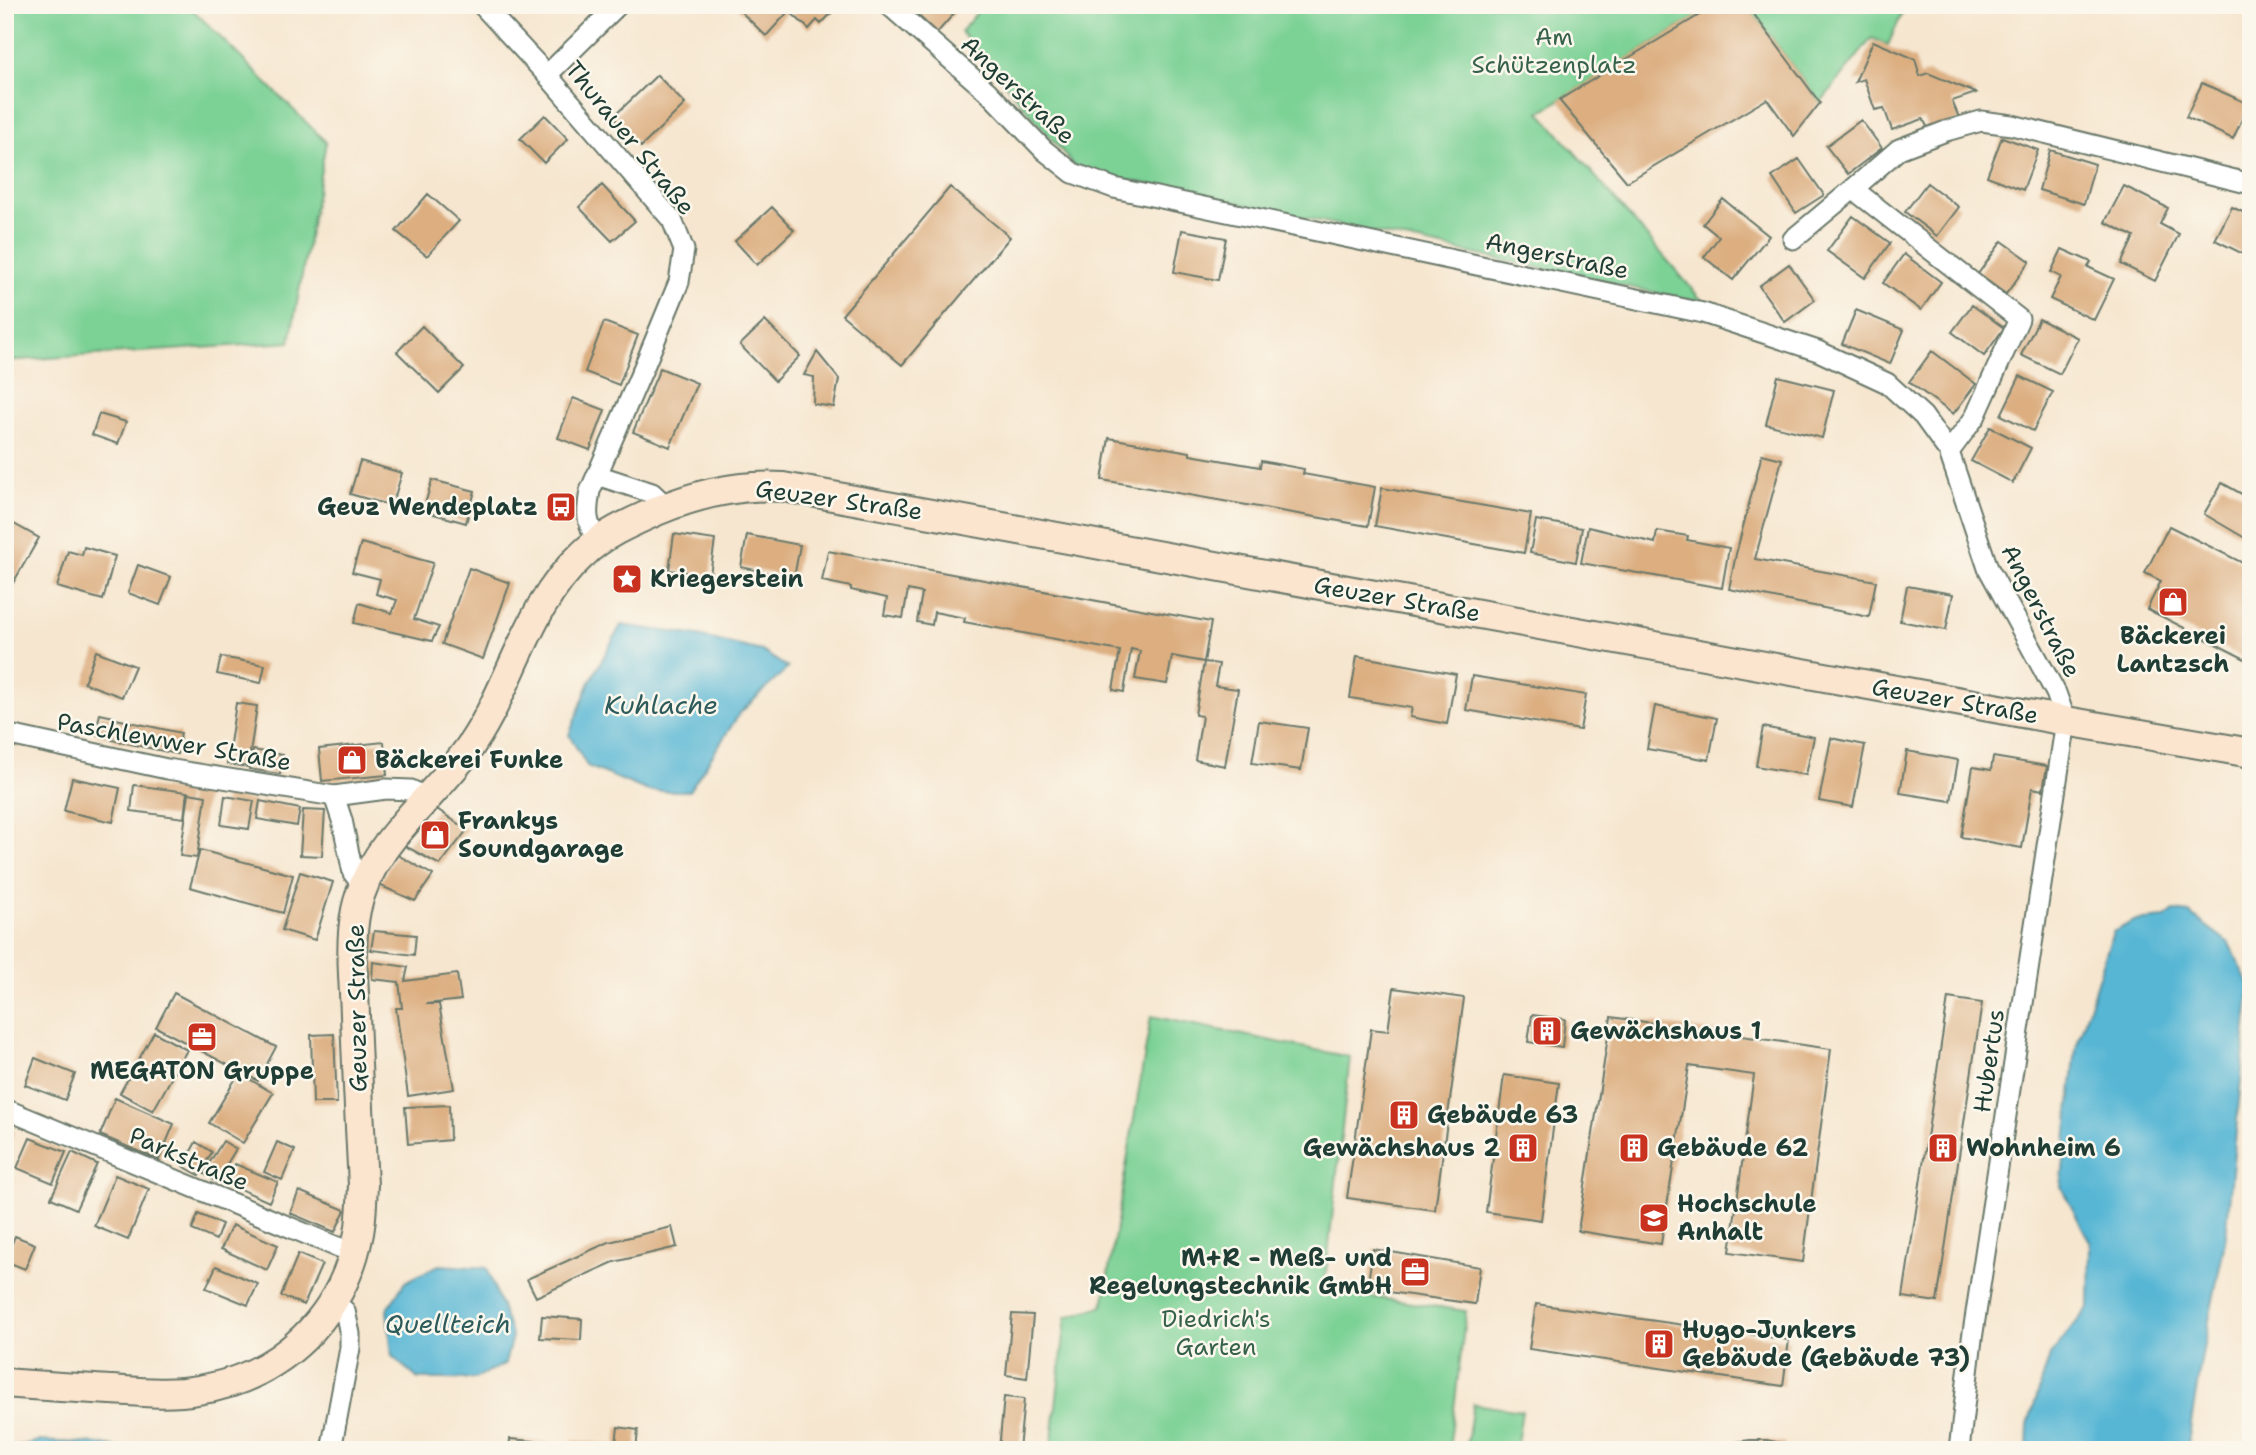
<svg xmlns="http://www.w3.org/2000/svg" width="2256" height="1455" viewBox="0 0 2256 1455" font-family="'Shantell Sans',sans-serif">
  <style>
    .green { fill: #7bd195; stroke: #4d8764; stroke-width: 2 }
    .water { fill: #56b6d4; stroke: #3a7a84; stroke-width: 2 }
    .building { fill: #dcae80 }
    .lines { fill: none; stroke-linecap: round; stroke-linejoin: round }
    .minor-casing { stroke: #6a786a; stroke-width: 23 }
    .secondary-casing { stroke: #6a786a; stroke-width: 32 }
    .minor { stroke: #fff; stroke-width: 19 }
    .secondary { stroke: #fce5cf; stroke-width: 28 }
    .labels { text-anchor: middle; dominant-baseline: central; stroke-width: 5; stroke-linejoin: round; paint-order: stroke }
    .park-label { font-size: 24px; fill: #36624c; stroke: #fbf7ec }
    .street-label { font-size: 24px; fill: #1f3d34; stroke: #fbf7ec }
    .poi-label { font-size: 24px; font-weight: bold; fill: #1f3d34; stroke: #fbf7ec; text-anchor: start }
    .water-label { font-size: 26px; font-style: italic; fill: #2d5b5c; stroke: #fbf7ec }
  </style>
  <rect width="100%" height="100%" fill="#fbf7ec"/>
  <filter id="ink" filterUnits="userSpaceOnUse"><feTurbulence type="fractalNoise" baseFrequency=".0143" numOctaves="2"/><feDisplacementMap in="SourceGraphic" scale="14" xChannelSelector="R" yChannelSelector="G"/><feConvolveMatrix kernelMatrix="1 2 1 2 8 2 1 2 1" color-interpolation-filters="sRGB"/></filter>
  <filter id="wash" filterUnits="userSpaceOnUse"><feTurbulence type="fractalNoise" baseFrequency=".00686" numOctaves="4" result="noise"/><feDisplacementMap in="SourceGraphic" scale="28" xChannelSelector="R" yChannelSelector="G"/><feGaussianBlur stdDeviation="1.57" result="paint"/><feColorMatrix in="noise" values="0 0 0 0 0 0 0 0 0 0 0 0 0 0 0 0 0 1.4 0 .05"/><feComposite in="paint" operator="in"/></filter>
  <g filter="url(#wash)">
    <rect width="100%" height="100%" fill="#f6e6cf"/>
    <path class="green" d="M5,5h183l138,137 -36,200 -285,19z
      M983,5h733l-176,107 164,191 -627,-134 -116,-137z
      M1747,5h159l-18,40 -16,-7 -52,65z
      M1151,1016l199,41 -26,233 142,21 -17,139h-398l15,-133 37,-11z
      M1473,1404l49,7 -6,39h-50z"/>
    <path class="water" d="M621,625l72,10 69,16 26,17 -48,45 -51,78h-41l-61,-25 -18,-31 20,-51z
      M2174,911l15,2 40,30 21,43 -24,250 -25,124 -14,90h-160l1,-25 22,-70 39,-48 1,-65 -29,-55 15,-139 37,-116 21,-11 31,-3z
      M439,1265l48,3 25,68 -7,28 -31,15h-56l-26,-23 -5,-46 18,-28z
      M38,1441l59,3 35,6h-127z"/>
    <g id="blocks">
      <path class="building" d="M734,5h105l-18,19 -4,-4 -8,9 -20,-18 -23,25z
        M907,5h46l5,4 -21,24z
        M1716,5h31l73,98 -26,33 -27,-37 -140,83 -68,-82z
        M1873,41l42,18 5,17 8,-3 48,20 -24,8 8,19 -31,10 -6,-11 -31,11 -8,-22 -9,2 -11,-31 -9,3z
        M657,75l28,29 -44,43 -28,-30z
        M2202,83l47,21 -16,35 -47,-22z
        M545,115l23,24 -24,24 -24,-24z
        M1861,120l21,28 -34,26 -22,-28z
        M2002,137l36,13 -15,40 -36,-14z
        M2050,150l45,14 -11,40 -45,-14z
        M1799,159l25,36 -28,18 -24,-36z
        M1927,183l32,24 -22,29 -32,-24z
        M602,185l33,36 -23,20 -33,-34z
        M2124,186l44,22 -8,16 19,10 -24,47 -34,-17 13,-27 -29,-15z
        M950,187l60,50 -108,128 -60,-50z
        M428,194l31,27 -32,35 -31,-25z
        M1723,199l46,37 -36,44 -29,-23 15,-20 -16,-13z
        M772,207l22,23 -37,35 -22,-24z
        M2232,207l19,9v42l-36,-18z
        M1853,216l37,27 -25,35 -38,-27z
        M1182,230l44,8 -8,42 -44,-8z
        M2002,241l28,20 -24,33 -28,-20z
        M2062,249l29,13 -3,5 26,12 -20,41 -44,-21 11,-22 -10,-5z
        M1904,254l37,28 -20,28 -38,-27z
        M1789,264l26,36 -30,22 -26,-36z
        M1972,305l32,23 -20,28 -32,-24z
        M1856,310l48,20 -14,34 -48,-20z
        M2039,319l39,19 -18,36 -39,-19z
        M765,321l35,35 -25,25 -35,-36z
        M604,322l34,13 -19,50 -34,-13z
        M422,326l42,42 -25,25 -42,-41z
        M1932,351l44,33 -23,30 -44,-32z
        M817,352l22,27 -5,28 -21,-3 1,-27 -10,-2z
        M660,368l37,15 -27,64 -37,-15z
        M1778,376l56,14 -12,48 -56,-14z
        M2020,376l33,16 -20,39 -32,-16z
        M573,398l32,12 -15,40 -32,-12z
        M99,414l27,8 -8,22 -26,-9z
        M1990,427l41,21 -18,35 -42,-22z
        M1109,438l81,14v3l70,12 1,-6 43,8 -1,5 72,13 -7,39 -266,-46z
        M1762,454l20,5 -27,100 121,22 -7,36 -140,-28 7,-35z
        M360,461l42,12 -10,33 -42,-12z
        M432,480l43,11 -9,32 -43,-12z
        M2222,483l29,16v29l-6,10 -41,-24z
        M1382,488l149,26 -7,39 -149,-27z
        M5,519l34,19 -34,59z
        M1536,520l46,8 -6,34 -46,-9z
        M2169,526l82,41v95l-104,-53 14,-28 -16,-8z
        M1588,527l67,16 2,-12 31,5 -1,4 42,8 -7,40 -141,-25z
        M674,534l41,6 -5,35 -41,-5z
        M747,535l53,10 -6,33 -53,-11z
        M361,543l72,20 -19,56 25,8 -7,14 -78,-18 5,-20 33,10 5,-13 -21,-6 4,-15 -28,-7z
        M84,547l31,9 -12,44 -46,-13 11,-36 14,4z
        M828,551l383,71 -7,40 -32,-6 -5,28 -32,-5 5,-28 -9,-2 -7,43 -11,-2 7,-39 -156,-29 1,-4 -31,-6 -2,13 -15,-3 5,-29 -14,-3 -5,28 -19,-3 3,-17 -36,-8v-3l-29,-6z
        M138,565l33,12 -11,28 -32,-12z
        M469,568l41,15 -27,76 -41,-15z
        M1907,586l46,8 -7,36 -46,-9z
        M96,651l39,15 -13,31 -38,-14z
        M1357,656l99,18 -9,50 -37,-7 2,-9 -62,-10z
        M221,657l44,8 -4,18 -44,-9z
        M1204,662l15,2 -4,22 23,3 -13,77 -30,-6 7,-44 -7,-1z
        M1472,676l114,19 -6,35 -114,-20z
        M236,703l21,3 -9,61 -21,-3z
        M1655,706l62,12 -8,42 -62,-11z
        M100,714l14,3 -5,20 -14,-3z
        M116,719l65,14 -4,21 -65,-14z
        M1259,721l49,7 -7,42 -49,-7z
        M1763,727l51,10 -8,38 -50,-9z
        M1831,738l34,7 -12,62 -34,-6z
        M384,742l3,33 -65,6 -3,-32z
        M253,750l30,5 -3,19 -31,-5z
        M1907,751l51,9 -7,41 -51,-8z
        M1993,757l54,9 -4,24 -11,-2 -10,60 -61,-11 12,-70 18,3z
        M72,778l48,10 -7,34 -49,-11z
        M134,785l53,7 -3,26 -53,-7z
        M189,793l17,3 -9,62 -17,-2z
        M225,796l29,5 -5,28 -28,-4z
        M260,801l40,8 -3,17 -40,-7z
        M437,809l30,21 -27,35 -35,-19z
        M303,810l22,1 -3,45 -22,-1z
        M200,850l93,25 -10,38 -93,-26z
        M396,854l37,21 -18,26 -36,-16z
        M300,872l33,10 -18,58 -33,-10z
        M374,931l42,4 -2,20 -43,-5z
        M373,962l35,5 -3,14 52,-7 4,26 -35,4h13l15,85 -46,7 -12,-88h6l-3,-26 -27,-3z
        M1394,988l70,10 -29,212 -88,-12 24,-169 17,2z
        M174,993l102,54 -18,34 -102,-54z
        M1948,998l34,5 -45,299 -34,-5z
        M1532,1015l33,4 -3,28 -34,-5z
        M1611,1017l220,32 -28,213 -73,-10 24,-177 -65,-9 -28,178 -83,-13z
        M154,1032l33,18 -34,61 -33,-18z
        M334,1034l3,69h-24l-2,-68z
        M35,1058l40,16 -10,26 -40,-15z
        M239,1073l34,20 -30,50 -34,-20z
        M1504,1075l55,8 -18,137 -55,-8z
        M115,1098l59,26 -15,36 -59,-25z
        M449,1105l1,35 -42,4 -3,-37z
        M5,1129l9,2 -8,25h-1z
        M30,1138l36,14 -13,31 -36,-15z
        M223,1141l13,8 -20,33 -13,-9z
        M196,1142l16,10 -13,23 -16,-9z
        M277,1142l18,8 -13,30 -18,-8z
        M72,1152l25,12 -21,45 -25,-11z
        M235,1164l43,18 -9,20 -42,-19z
        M115,1175l34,14 -21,51 -34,-14z
        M299,1191l46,19 -10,22 -45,-19z
        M198,1214l24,10 -6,16 -24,-10z
        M232,1225l46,20 -11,25 -46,-21z
        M672,1227l5,20 -63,15 -78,35 -9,-18 82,-37z
        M15,1236l20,8 -10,25 -20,-8z
        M1373,1249l107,18 -5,37 -108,-15z
        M298,1254l24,10 -18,41 -23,-9z
        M216,1266l42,18 -10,21 -42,-17z
        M1536,1304l253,36 -6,46 -254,-37z
        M1012,1314l21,1 -6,63 -21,-3z
        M542,1316l40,3 -1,21 -41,-2z
        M1004,1397l20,2 -5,51h-20z
        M618,1427l20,3 -2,20h-65l1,-10 44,5z
        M510,1439l57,5 -1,6h-57z
        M1750,1440h17l19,4 -1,6h-49l-1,-8z"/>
    </g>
  </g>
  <g filter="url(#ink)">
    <use href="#blocks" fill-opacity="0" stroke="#6a786a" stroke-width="2"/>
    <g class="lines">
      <g class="minor-casing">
        <path id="minor" d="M482,5l65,70 125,145 12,30 -5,32 -33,80 -56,129c-4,23 -4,31 8,51
          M889,5l99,87 56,58 29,23 41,15 589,125 115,38 69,32 36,33 26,36 39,116 68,125 10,28 -94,618 -13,111
          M547,75l71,-70
          M1853,189l46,-40 47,-18 35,-10 31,4 239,59
          M1793,239l60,-50 166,130 -44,98 -26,35
          M597,475l55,18 15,14
          M5,734l162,35 167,27 8,24 11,53 10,13
          M334,796l52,-7 25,1 16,8
          M5,1109l330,137 19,6
          M331,1450l19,-102v-14l-5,-23 -12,-8"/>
      </g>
      <g class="secondary-casing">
        <path id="secondary" d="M5,1383c36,3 72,5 107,7 28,2 58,5 86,0 84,-13 145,-74 161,-157 3,-16 3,-32 4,-48 -3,-56 -6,-113 -8,-170 -1,-34 -6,-71 1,-105 14,-65 70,-105 108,-155 47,-62 60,-147 118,-200 21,-21 50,-33 77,-45 41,-17 81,-26 124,-23l1283,234 185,32"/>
      </g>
      <use href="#minor" class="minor"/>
      <use href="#secondary" class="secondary"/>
    </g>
  </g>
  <defs>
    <g id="bus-square" transform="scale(1.575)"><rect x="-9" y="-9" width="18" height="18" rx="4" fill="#c8321e" stroke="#fbf7ec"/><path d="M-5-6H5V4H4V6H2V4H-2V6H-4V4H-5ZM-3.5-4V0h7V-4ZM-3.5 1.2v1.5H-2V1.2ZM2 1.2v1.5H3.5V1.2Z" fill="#fff"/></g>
    <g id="sight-square" transform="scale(1.575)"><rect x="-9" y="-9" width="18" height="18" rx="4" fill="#c8321e" stroke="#fbf7ec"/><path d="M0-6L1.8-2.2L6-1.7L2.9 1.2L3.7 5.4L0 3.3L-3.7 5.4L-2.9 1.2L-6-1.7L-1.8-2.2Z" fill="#fff"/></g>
    <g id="shop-square" transform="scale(1.575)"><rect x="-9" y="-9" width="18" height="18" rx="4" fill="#c8321e" stroke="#fbf7ec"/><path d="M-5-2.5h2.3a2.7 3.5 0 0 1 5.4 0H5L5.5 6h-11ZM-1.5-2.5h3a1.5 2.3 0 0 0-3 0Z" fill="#fff"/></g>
    <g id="building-square" transform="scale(1.575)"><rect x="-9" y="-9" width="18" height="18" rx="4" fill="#c8321e" stroke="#fbf7ec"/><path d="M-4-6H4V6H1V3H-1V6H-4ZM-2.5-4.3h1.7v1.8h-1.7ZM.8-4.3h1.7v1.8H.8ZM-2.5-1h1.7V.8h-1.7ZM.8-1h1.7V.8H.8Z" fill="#fff"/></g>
    <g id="office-square" transform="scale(1.575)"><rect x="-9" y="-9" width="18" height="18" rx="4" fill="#c8321e" stroke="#fbf7ec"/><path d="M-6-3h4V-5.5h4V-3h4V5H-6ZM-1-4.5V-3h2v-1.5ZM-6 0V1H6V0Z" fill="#fff"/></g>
    <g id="university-square" transform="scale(1.575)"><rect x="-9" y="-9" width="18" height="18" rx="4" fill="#c8321e" stroke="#fbf7ec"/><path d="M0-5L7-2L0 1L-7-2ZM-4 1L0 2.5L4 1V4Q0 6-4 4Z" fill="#fff"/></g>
  </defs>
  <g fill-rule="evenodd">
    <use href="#bus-square" x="561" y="507"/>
    <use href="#sight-square" x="627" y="579"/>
    <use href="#shop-square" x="2173" y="602"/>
    <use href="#shop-square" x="352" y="760"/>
    <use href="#shop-square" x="435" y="835"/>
    <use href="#building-square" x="1547" y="1031"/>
    <use href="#office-square" x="202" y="1037"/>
    <use href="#building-square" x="1404" y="1115"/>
    <use href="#building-square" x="1523" y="1148"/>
    <use href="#building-square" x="1634" y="1148"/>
    <use href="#building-square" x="1943" y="1148"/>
    <use href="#university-square" x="1654" y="1218"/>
    <use href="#office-square" x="1415" y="1272"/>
    <use href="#building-square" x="1659" y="1344"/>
  </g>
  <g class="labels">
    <g class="park-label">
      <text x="1554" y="37">Am<tspan x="1554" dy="28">Schützenplatz</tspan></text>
      <text x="1216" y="1319">Diedrich's<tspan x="1216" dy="28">Garten</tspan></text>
    </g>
    <g class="street-label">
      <text transform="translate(1018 90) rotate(43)">Angerstraße</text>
      <text transform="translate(630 138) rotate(51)">Thurauer Straße</text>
      <text transform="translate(1557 256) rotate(12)">Angerstraße</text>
      <text transform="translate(839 500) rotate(8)">Geuzer Straße</text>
      <text transform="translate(1397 599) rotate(10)">Geuzer Straße</text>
      <text transform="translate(2041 611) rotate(63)">Angerstraße</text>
      <text transform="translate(1955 701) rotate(10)">Geuzer Straße</text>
      <text transform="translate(174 742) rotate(10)">Paschlewwer Straße</text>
      <text transform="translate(357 1008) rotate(-91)">Geuzer Straße</text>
      <text transform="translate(1989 1061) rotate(-82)">Hubertus</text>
      <text transform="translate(189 1159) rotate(23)">Parkstraße</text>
    </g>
    <g class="poi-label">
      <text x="538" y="507" text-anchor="end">Geuz Wendeplatz</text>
      <text x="650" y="579">Kriegerstein</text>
      <text x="2173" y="636" text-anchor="middle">Bäckerei<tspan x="2173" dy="28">Lantzsch</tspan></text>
      <text x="375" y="760">Bäckerei Funke</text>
      <text x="458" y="821">Frankys<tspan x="458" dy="28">Soundgarage</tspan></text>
      <text x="1570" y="1031">Gewächshaus 1</text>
      <text x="202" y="1071" text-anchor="middle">MEGATON Gruppe</text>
      <text x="1427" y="1115">Gebäude 63</text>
      <text x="1500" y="1148" text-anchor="end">Gewächshaus 2</text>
      <text x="1657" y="1148">Gebäude 62</text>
      <text x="1966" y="1148">Wohnheim 6</text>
      <text x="1677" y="1204">Hochschule<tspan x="1677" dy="28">Anhalt</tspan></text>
      <text x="1392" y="1258" text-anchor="end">M+R - Meß- und<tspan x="1392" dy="28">Regelungstechnik GmbH</tspan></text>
      <text x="1682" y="1330">Hugo-Junkers<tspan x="1682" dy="28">Gebäude (Gebäude 73)</tspan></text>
    </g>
    <g class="water-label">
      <text x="661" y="704">Kuhlache</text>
      <text x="448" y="1323">Quellteich</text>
    </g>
  </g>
  <rect width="2256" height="1455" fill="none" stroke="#fbf7ec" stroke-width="28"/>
</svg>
